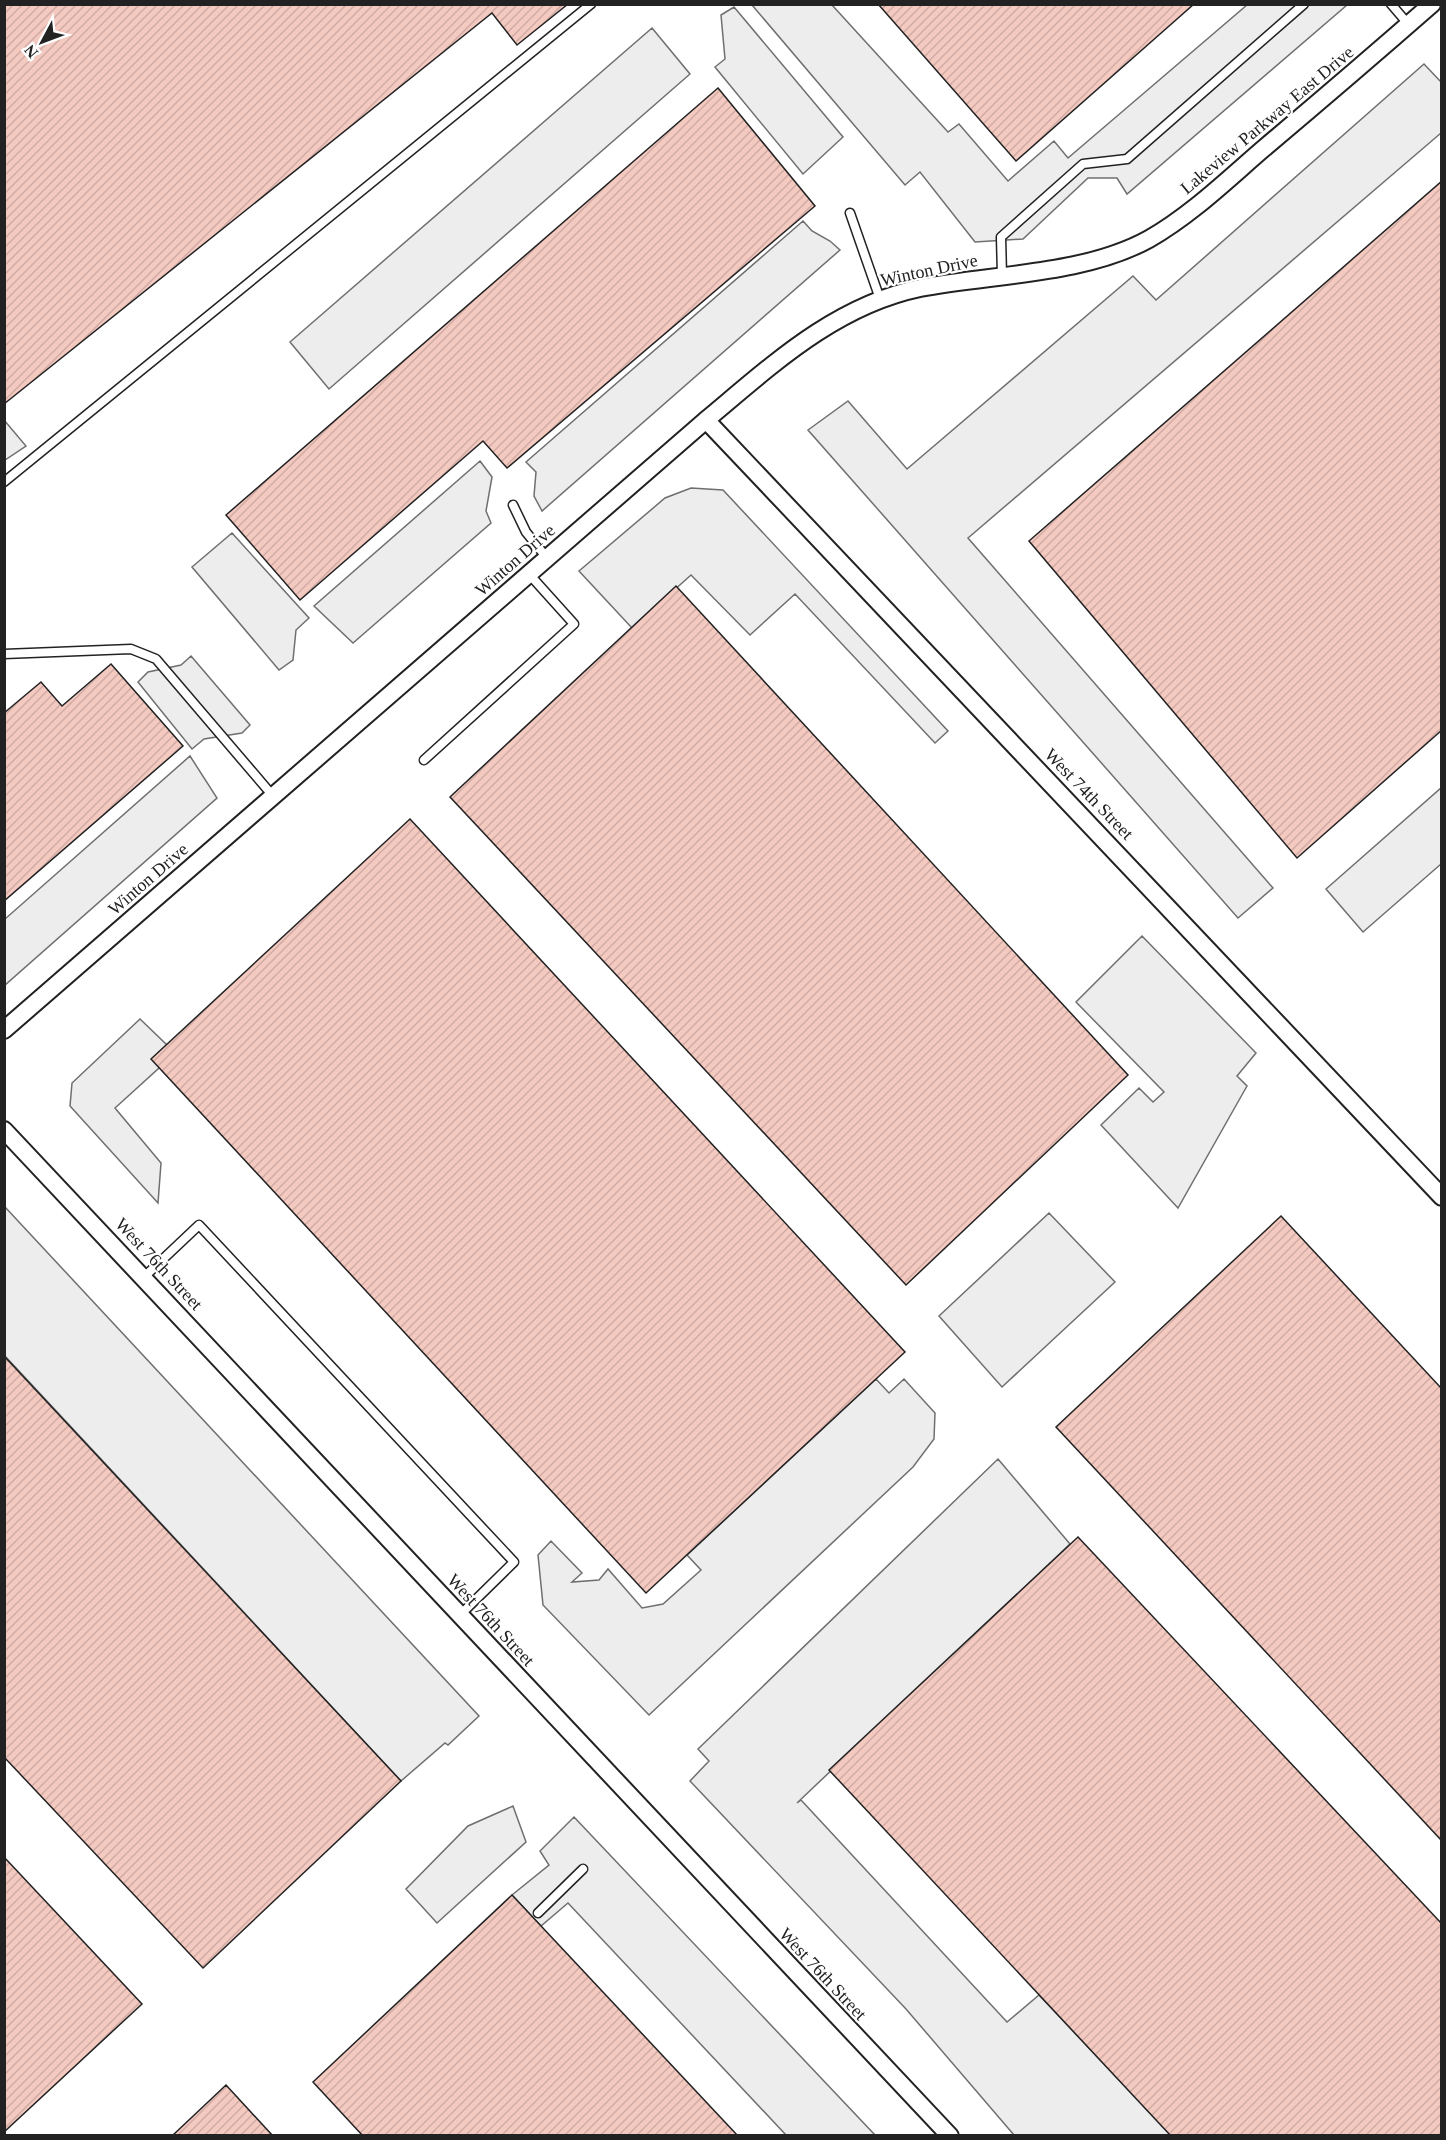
<svg xmlns="http://www.w3.org/2000/svg" width="1446" height="2140" viewBox="0 0 1446 2140" font-family="Georgia,serif">
  <style>
    .parking { fill: #ededed; stroke: #6f6f6f; stroke-width: 1.5 }
    .building { fill: url(#building-hatch); stroke: #222; stroke-width: 1.5 }
    .lines { fill: none; stroke-linecap: round; stroke-linejoin: round }
    .lane-casing { stroke: #222; stroke-width: 11 }
    .street-casing { stroke: #222; stroke-width: 20 }
    .lane { stroke: #fff; stroke-width: 8 }
    .street { stroke: #fff; stroke-width: 16 }
    .labels { text-anchor: middle; dominant-baseline: central; stroke-width: 4.5; stroke-linejoin: round; paint-order: stroke }
    .street-label { font-size: 18px; fill: #222; stroke: #fff }
  </style>
  <defs>
    <pattern id="building-hatch" width="6" height="6" patternUnits="userSpaceOnUse" patternTransform="scale(1.5)"><rect width="6" height="6" fill="#f3c9c0"/><path d="M-1 1l2-2M0 6l6-6M5 7l2-2" fill="none" stroke="#d0aca5"/></pattern>
  </defs>
  <rect width="100%" height="100%" fill="#fff"/>
  <path class="parking" d="M752,5h80l116,127 11,-8 49,57 46,-40 14,17 179,-153h100l-220,189 -10,-16h-29l-65,61 -48,3 -55,-70 -15,13z
    M734,7l109,130 -40,37 -88,-107 10,-8 -4,-44z
    M652,28l38,46 -361,315 -39,-47z
    M1424,64l17,18v51l-473,405 305,350 -35,30 -430,-488 40,-29 59,68 226,-193 23,24z
    M803,221l9,10 18,10 10,9 -298,261 -8,-15 2,-24 -10,-10z
    M4,420l22,26 -21,14h-1z
    M480,461l12,16 -6,34 5,12 -138,120 -39,-37z
    M691,488l32,2 225,241 -13,12 -140,-149 -45,41 -59,-60 -59,53 -53,-57 86,-73z
    M232,533l77,85 -13,12 -3,30 -14,10 -87,-103z
    M191,656l59,69 -8,8 -38,6 -12,10 -54,-67 10,-10 33,-7z
    M190,756l27,42 -212,187v-66z
    M1441,788v76l-78,68 -37,-43z
    M1142,936l114,117 -19,23 10,10 -69,122 -77,-83 38,-37 14,14 11,-10 -88,-90z
    M140,1019l27,26 -8,23 -44,40 46,55 -3,40 -88,-97 2,-23z
    M5,1207l474,509 -31,29 -3,-2 -44,38 -396,-425z
    M1049,1213l66,69 -113,105 -63,-71z
    M876,1379l13,14 15,-14 31,34 -1,26 -21,28 -264,248 -106,-110 -5,-50 13,-14 31,32 -10,9 27,-2 9,-11 34,39 21,-4 38,-34 -14,-15z
    M998,1459l72,85 -273,259 4,-3 206,222 32,-27 132,140h-157l-108,-126 -216,-228 19,-20 -11,-12z
    M513,1806l13,36 -89,81 -31,-34 62,-63z
    M574,1817l301,318h-89l-218,-232 -27,23 -29,-31 37,-30 -9,-14z"/>
  <path class="building" d="M4,4h564l-51,41 -25,-32 -488,391z
    M878,4h316l-178,157z
    M718,88l97,118 -308,262 -24,-27 -183,159 -74,-85z
    M1442,181v549l-145,128 -268,-317z
    M676,586l452,489 -222,210 -456,-488z
    M111,664l72,82 -179,155v-188l37,-31 21,24z
    M410,819l495,533 -259,241 -495,-534z
    M1281,1216l161,173v452l-386,-414z
    M4,1356l397,425 -198,187 -199,-211z
    M1078,1537l364,387v212h-271l-342,-366z
    M4,1857l138,147 -138,128z
    M512,1895l226,241h-375l-50,-54z
    M226,2085l47,51h-101z"/>
  <g class="lines">
    <g class="lane-casing">
      <path id="lane" d="M1391,4l18,21
        M850,213l30,86
        M1002,275l-1,-38 82,-73 44,-5 177,-155
        M4,482l587,-478
        M513,505l13,27 21,26
        M4,654l127,-5 25,10 117,137
        M424,760l150,-136 -45,-50
        M144,1277l55,-52 315,337 -54,53
        M538,1913l45,-44"/>
    </g>
    <g class="street-casing">
      <path id="street" d="M706,420l736,777
        M4,1030l702,-610c65,-54 128,-114 214,-132 72,-14 164,-13 229,-49 42,-24 78,-59 114,-90 57,-48 113,-96 169,-145
        M4,1130l946,1006"/>
    </g>
    <use href="#lane" class="lane"/>
    <use href="#street" class="street"/>
  </g>
  <g class="labels">
    <g class="street-label">
      <text transform="translate(1267 120) rotate(-40)">Lakeview Parkway East Drive</text>
      <text transform="translate(929 270) rotate(-12)">Winton Drive</text>
      <text transform="translate(515 560) rotate(-41)">Winton Drive</text>
      <text transform="translate(1089 794) rotate(46)">West 74th Street</text>
      <text transform="translate(148 879) rotate(-41)">Winton Drive</text>
      <text transform="translate(159 1264) rotate(47)">West 76th Street</text>
      <text transform="translate(491 1620) rotate(47)">West 76th Street</text>
      <text transform="translate(823 1974) rotate(47)">West 76th Street</text>
    </g>
  </g>
  <rect width="1446" height="2140" fill="none" stroke="#222222" stroke-width="12"/>
  <g transform="translate(42 42) rotate(229)" stroke="#ffffff" stroke-width="4.5" paint-order="stroke">
  <path d="M0-4.5L10 22L0 15L-10 22Z" fill="#222222"/>
  <text y="-9" font-size="16" font-weight="bold" text-anchor="middle" fill="#222222">N</text>
  </g>
</svg>
